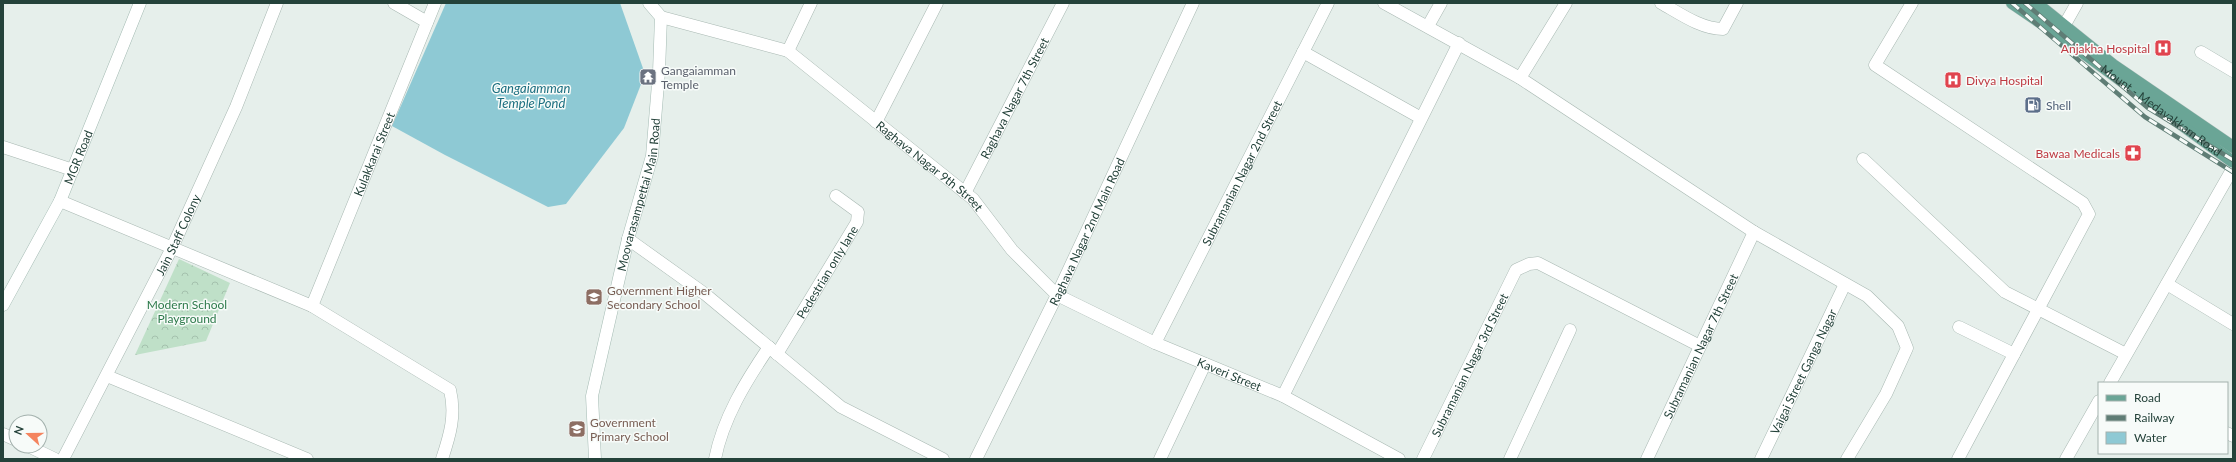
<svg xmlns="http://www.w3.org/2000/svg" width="2236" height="462" viewBox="0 0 2236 462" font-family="Lato,sans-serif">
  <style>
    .forest { fill: url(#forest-crowns) }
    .water { fill: #8ec9d4 }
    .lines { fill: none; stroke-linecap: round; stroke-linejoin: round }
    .street-casing { stroke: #a8b8b2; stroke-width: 13 }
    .secondary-casing { stroke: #a4bbb3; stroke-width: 13 }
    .primary-casing { stroke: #c2cac8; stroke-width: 13 }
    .street { stroke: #fff; stroke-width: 12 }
    .secondary { stroke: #fff; stroke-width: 12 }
    .primary { stroke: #6aa596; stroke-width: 12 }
    .rail-casing { stroke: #5f7d75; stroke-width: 4.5 }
    .rail { stroke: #f7fbf9; stroke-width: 3; stroke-dasharray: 9; stroke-linecap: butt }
    .labels { text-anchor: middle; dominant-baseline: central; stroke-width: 3; stroke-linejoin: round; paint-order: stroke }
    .health-label { font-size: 12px; fill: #be3a42; stroke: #f7fbf9; text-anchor: end }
    .worship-label { font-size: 12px; fill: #5b616d; stroke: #f7fbf9; text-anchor: start }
    .street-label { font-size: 12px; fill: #24423a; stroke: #f7fbf9 }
    .service-label { font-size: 12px; fill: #4e5e75; stroke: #f7fbf9; text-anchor: start }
    .education-label { font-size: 12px; fill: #785e54; stroke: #f7fbf9; text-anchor: start }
    .park-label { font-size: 12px; fill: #2d7a4b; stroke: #f7fbf9 }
    .water-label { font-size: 13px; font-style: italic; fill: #1c6f80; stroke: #f7fbf9 }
  </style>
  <defs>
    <pattern id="forest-crowns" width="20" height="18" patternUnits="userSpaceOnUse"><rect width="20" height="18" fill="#bfe0c8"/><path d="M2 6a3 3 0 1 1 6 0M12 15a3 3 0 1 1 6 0" fill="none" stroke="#a4c1ad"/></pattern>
  </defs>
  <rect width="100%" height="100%" fill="#e6efeb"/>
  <path class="forest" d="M179,259l51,24 -24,58 -71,14z"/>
  <path class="water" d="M446,3h174l25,71 -21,54 -58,76 -18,3 -103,-52 -53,-29z"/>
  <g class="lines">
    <g class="street-casing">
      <g id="street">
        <path d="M394,3l33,19"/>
        <path d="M1384,3l136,75 234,154 113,64 31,30 9,22 -21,46 -39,65"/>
        <path d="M1661,3c18,10 40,26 62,26l14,-26"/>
        <path d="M1912,3l-37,62 208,138 6,11 -131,245"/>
        <path id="s1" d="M661,17l127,34 185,148 39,51 45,45 98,48 128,53 116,63"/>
        <path d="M1428,26l13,-23"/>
        <path d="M2064,26l13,-23"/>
        <path d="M788,51l23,-48"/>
        <path d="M1303,52l118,66"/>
        <path d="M2201,52l32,19"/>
        <path d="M1520,78l46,-75"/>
        <path d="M876,122l61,-119"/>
        <path d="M3,147l70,23"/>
        <path d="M1863,159l142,133 121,62"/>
        <path id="s2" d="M965,193l98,-190"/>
        <path d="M60,201l252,105 138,84c6,25 0,45 -8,69"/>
        <path d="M628,239l77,55 136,113 102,52"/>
        <path d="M2167,284l66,40"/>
        <path id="s3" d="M312,306l123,-303"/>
        <path d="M1959,327l55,27"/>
        <path id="s4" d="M1155,343l173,-340"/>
        <path id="s5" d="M777,354l80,-132 1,-10 -22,-16"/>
        <path d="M107,376l200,83"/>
        <path d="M2110,383l123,-215"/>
        <path d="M1283,396l176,-353"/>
        <path d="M2227,433l6,3"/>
        <path d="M3,434l13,6"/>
        <path d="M28,446l27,13"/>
        <path id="s6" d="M63,459l109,-211 64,-141 41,-104"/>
        <path d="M715,459c8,-41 31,-78 54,-112"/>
        <path id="s7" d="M976,459l81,-164 136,-292"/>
        <path d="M1160,459l45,-95"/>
        <path id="s8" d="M1423,459l93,-189 13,-6 9,-1 162,83"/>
        <path d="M1510,459l60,-129"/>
        <path id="s9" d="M1647,459l107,-227"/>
        <path id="s10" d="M1761,459l84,-175"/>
        <path d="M2066,459l33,-58"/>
      </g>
    </g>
    <g class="secondary-casing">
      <g id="secondary">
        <path id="s11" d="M3,305l57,-104 80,-198"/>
        <path id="s12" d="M595,459l-3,-63 36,-157 24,-83 7,-84 2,-55 -12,-14"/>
      </g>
    </g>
    <g class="primary-casing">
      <g id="primary">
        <path id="s13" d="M2012,3l47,32 174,127"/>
        <path d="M2036,3l77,62 120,82"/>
      </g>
    </g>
    <use href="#street" class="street"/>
    <use href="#secondary" class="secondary"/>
    <use href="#primary" class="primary"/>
    <g class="rail-casing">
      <path id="rail" d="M2012,3l133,114 88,55
        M2025,3l123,105 85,52"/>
    </g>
    <use href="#rail" class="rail"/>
  </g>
  <defs>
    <g id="hospital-square" transform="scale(0.9)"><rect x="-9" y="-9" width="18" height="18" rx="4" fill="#e0444e" stroke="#f7fbf9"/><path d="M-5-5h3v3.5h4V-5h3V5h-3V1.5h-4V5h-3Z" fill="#fff"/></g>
    <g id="temple-square" transform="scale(0.9)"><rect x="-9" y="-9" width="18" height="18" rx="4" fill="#6b7280" stroke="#f7fbf9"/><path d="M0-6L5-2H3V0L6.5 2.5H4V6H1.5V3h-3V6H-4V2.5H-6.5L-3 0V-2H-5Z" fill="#fff"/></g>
    <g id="fuel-square" transform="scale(0.9)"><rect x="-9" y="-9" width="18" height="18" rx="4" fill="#5c6f8a" stroke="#f7fbf9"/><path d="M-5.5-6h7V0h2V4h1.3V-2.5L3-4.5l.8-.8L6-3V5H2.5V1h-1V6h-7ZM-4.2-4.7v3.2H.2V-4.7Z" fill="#fff"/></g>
    <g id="pharmacy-square" transform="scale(0.9)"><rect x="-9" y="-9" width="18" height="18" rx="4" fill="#e0444e" stroke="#f7fbf9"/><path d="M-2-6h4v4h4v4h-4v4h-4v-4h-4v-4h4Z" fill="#fff"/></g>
    <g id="school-square" transform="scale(0.9)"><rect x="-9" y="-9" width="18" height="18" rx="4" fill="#8d6e63" stroke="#f7fbf9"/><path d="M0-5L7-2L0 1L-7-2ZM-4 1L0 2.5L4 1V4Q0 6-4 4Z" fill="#fff"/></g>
  </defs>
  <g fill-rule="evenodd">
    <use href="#hospital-square" x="2163" y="48"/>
    <use href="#temple-square" x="648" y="77"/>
    <use href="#hospital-square" x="1953" y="80"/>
    <use href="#fuel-square" x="2033" y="105"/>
    <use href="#pharmacy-square" x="2133" y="153"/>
    <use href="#school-square" x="594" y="297"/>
    <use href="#school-square" x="577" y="429"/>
  </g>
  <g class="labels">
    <g class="health-label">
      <text x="2150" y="48">Anjakha Hospital</text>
      <text x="1966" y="80" text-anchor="start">Divya Hospital</text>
      <text x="2120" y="153">Bawaa Medicals</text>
    </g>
    <g class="worship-label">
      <text x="661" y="70">Gangaiamman<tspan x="661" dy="14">Temple</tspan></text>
    </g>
    <g class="street-label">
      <text stroke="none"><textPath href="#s2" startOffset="107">Raghava Nagar 7th Street</textPath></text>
      <text stroke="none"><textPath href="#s13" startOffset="184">Mount - Medavakkam Road</textPath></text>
      <text stroke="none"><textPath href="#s3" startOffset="164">Kulakkarai Street</textPath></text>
      <text stroke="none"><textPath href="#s11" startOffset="166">MGR Road</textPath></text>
      <text stroke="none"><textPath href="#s1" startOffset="314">Raghava Nagar 9th Street</textPath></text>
      <text stroke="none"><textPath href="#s4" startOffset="191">Subramanian Nagar 2nd Street</textPath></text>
      <text stroke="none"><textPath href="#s12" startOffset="270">Moovarasampettai Main Road</textPath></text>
      <text stroke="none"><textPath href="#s7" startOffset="253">Raghava Nagar 2nd Main Road</textPath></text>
      <text stroke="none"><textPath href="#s6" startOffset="252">Jain Staff Colony</textPath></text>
      <text stroke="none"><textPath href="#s5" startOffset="96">Pedestrian only lane</textPath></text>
      <text stroke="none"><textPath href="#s9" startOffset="125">Subramanian Nagar 7th Street</textPath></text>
      <text stroke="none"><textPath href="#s8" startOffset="105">Subramanian Nagar 3rd Street</textPath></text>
      <text stroke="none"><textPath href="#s10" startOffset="97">Vaigai Street Ganga Nagar</textPath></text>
      <text stroke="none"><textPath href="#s1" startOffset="686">Kaveri Street</textPath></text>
    </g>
    <g class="service-label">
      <text x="2046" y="105">Shell</text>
    </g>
    <g class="education-label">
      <text x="607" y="290">Government Higher<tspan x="607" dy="14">Secondary School</tspan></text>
      <text x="590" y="422">Government<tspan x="590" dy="14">Primary School</tspan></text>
    </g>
    <g class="park-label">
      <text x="187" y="304">Modern School<tspan x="187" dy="14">Playground</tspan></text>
    </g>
    <g class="water-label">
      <text x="531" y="88">Gangaiamman<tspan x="531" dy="15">Temple Pond</tspan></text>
    </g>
  </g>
  <rect width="2236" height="462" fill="none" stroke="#24423a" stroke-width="8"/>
  <rect x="2098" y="382" width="130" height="72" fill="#f7fbf9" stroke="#a3b1ad"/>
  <rect x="2106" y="395" width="20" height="6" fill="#6aa596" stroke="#a3b1ad"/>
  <text x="2134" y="402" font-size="12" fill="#24423a">Road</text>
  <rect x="2106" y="415" width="20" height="6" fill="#5f7d75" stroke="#a3b1ad"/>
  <text x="2134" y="422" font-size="12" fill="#24423a">Railway</text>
  <rect x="2106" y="432" width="20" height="12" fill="#8ec9d4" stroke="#a3b1ad"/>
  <text x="2134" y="442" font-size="12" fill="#24423a">Water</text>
  <g transform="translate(28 434) rotate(291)"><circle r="19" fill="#f7fbf9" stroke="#a3b1ad"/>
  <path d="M0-3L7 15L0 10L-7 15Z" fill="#f4845f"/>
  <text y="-6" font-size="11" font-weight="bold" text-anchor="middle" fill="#24423a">N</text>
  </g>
</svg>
